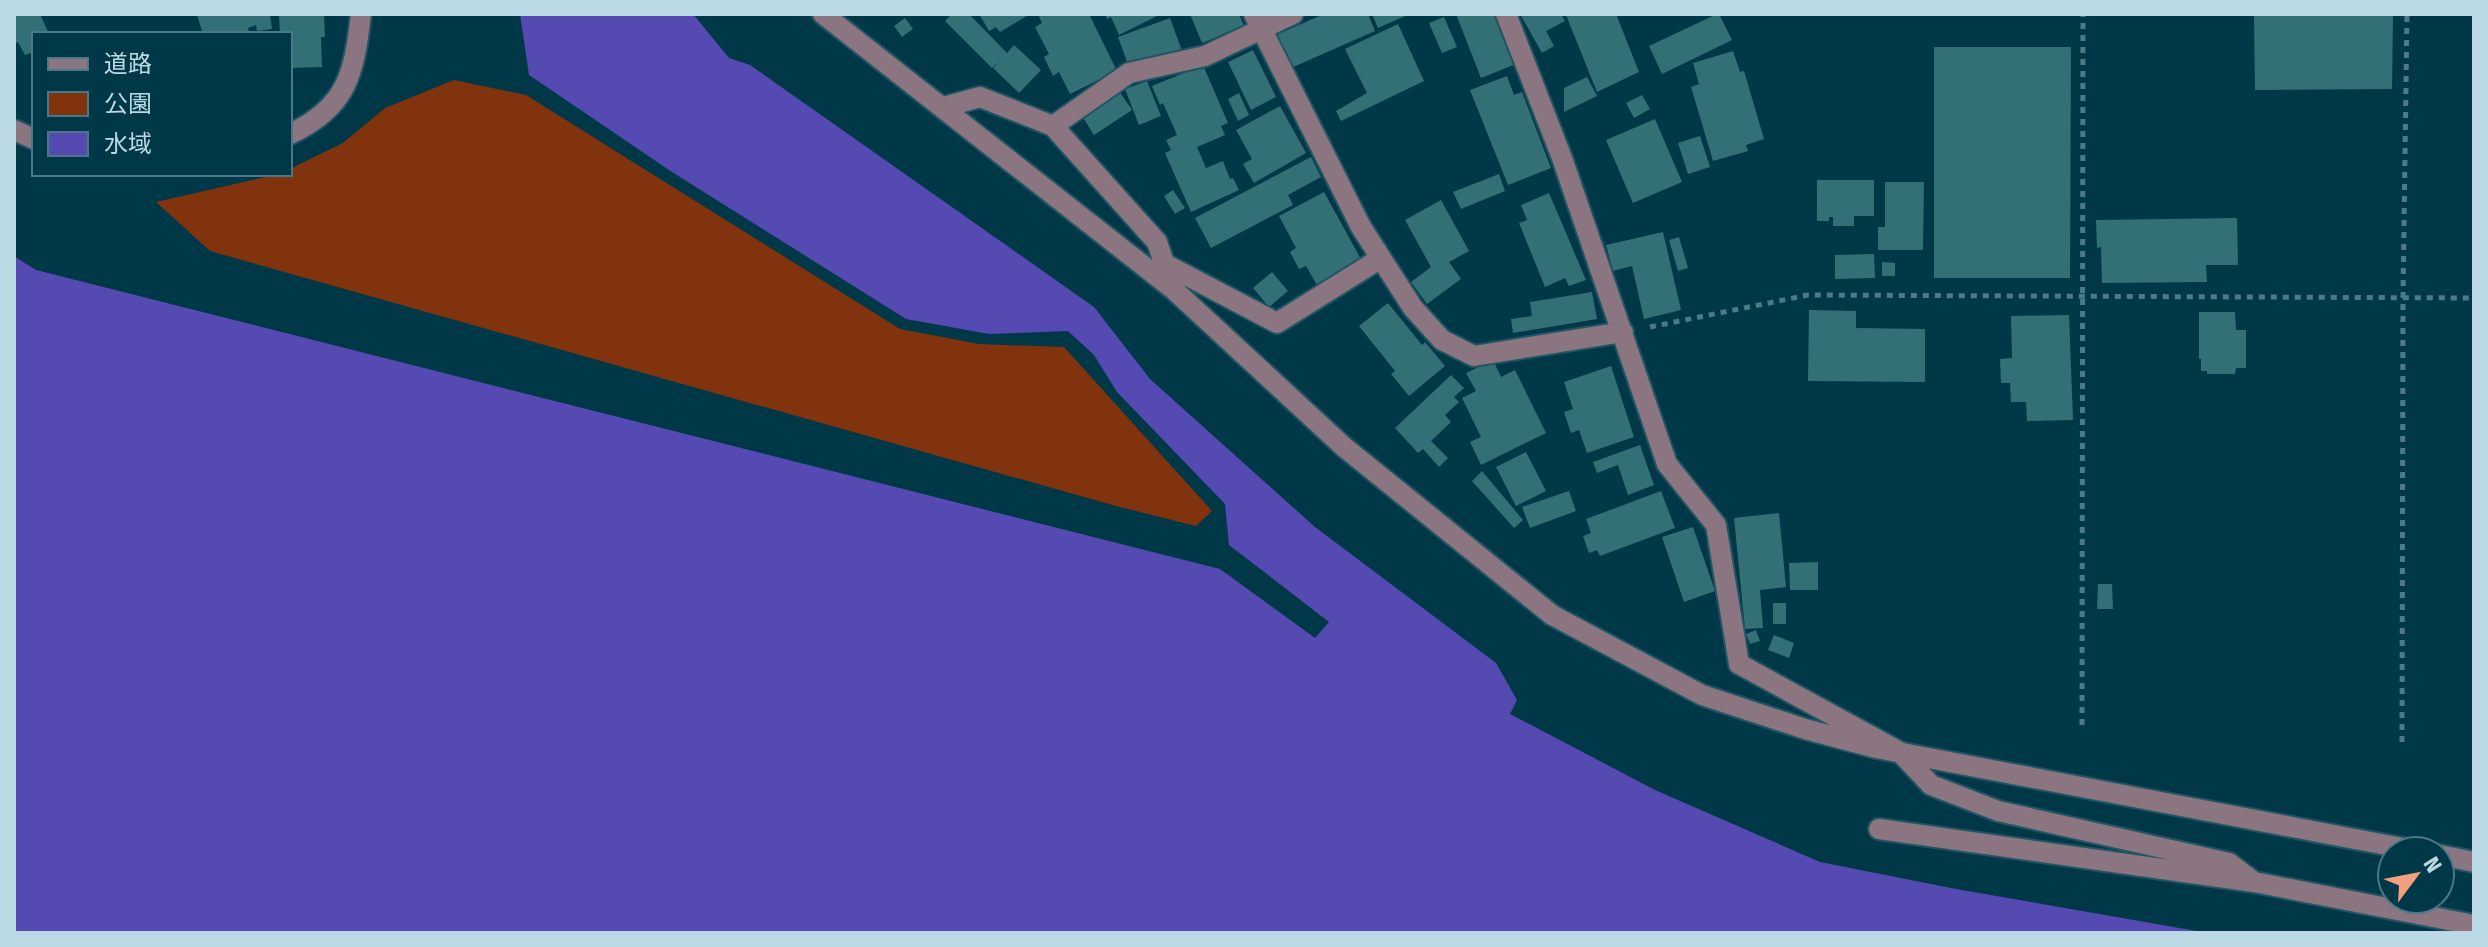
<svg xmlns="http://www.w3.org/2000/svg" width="2488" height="947" viewBox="0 0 2488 947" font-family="'Fira Sans Condensed','Noto Sans JP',sans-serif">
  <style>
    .green { fill: #80330c }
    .water { fill: #554ab2 }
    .building { fill: #327075 }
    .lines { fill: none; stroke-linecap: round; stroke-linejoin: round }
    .minor-casing { stroke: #215563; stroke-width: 24 }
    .path { stroke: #4c7a88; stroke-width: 5; stroke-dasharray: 6 6; stroke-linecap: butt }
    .minor { stroke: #8b7581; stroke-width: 20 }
  </style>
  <rect width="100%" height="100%" fill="#003847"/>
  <path class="green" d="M454,80l72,15 374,234 79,15 85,3 148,164 -16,15 -80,-20 -906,-255 -54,-49 123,-28h11v-5l53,-26 42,-35z"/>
  <path class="water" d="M520,14h173l36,44 21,7 344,242 56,72 165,148 181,136 21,37 -7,14 145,76 165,72 136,27 252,44h-2194v-677l22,14 1184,299 95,69 14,-16 -100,-77 -4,-41 -108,-112 -23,-37 -26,-24 -79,3 -83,-15 -234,-147 -143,-97z"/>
  <path class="building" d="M14,14h26l9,20h-15v18l-9,3 -7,-13 -4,2z
    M270,14l2,15 -15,2 -1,-6 -8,3 2,6h-47l-6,-19z
    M279,14h45l1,23h-4l1,30 -32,1v-34h-10z
    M952,14h17l38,39 7,-8 27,25 -22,23 -26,-25 7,-7 -8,7 -47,-47z
    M979,14h51l-30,18 -4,-5 -7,4z
    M1038,14h51l28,57 -47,23 -11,-22 -6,4 -9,-19 5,-3 -14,-27 7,-4z
    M1105,14h56l-42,21 -8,-18 -4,2z
    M1190,14h49l5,12 -42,17z
    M1324,14h44l7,17 -84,37 -15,-33z
    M1372,14h38l-32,14z
    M1456,14h41l19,50 -35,14z
    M1520,14h41l4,7 -19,10 8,15 -12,7z
    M1570,14h46l23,58 -42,20 -31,-77z
    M1717,14h2l13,26 -70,34 -13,-28z
    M2254,14h139l-1,75 -137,1z
    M1444,17l13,30 -15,6 -13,-30z
    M905,18l8,11 -11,8 -8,-11z
    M1170,18l12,33 -17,6 -2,-4 -34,14 -11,-30z
    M1398,24l26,57 -83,40 -5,-10 31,-18 -22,-44z
    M1934,47h137l-1,231h-136z
    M1253,50l23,47 -25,13 -23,-48z
    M1733,51l7,21 4,-1 20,68 -18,6 2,6 -35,10 -22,-74 8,-3 -6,-21z
    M1203,65l25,58 -7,3 4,9 -28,12 9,21 17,-7 7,18 3,-1 6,12 -48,22 -26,-59 6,-3 -5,-10 11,-5 -14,-32 -3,2 -8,-19z
    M1507,76l7,19 8,-3 29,76 -43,17 -38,-95z
    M1587,77l10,19 -33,16v-24z
    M1147,81l14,35 -22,9 -14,-36z
    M1119,91l13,19 -38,25 -12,-19z
    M1239,93l10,22 -11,6 -10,-22z
    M1642,95l8,14 -16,9 -8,-15z
    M1280,106l26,47 -52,30 -11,-19 9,-5 -16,-29z
    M1655,119l27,63 -49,21 -27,-63z
    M1700,136l10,31 -22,7 -10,-31z
    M1311,157l10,20 -33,18 5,10 -82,43 -16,-30z
    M1499,174l6,17 -44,18 -8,-17z
    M1817,180h57v36h-20v10h-21v-9h-4v4h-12z
    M1885,182h39l-1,68h-45v-23h7z
    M1173,190l12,18 -10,6 -11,-18z
    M1324,192l38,69 -45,24 -11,-19 -7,3 -9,-17 6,-4 -17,-32z
    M1549,193l37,87 -17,6 -4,-8 -20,9 -26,-64 8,-3 -6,-15z
    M1441,200l28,51 -20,11 12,17 -34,25 -16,-22 20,-15 -26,-47z
    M2237,218l1,47h-32l1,17 -105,1 -1,-36 -4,1 -1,-28z
    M1663,232l18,78 -37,9 -12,-53 -19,5 -7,-26z
    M1679,237l9,31 -10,3 -9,-31z
    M1874,254l1,24 -40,1v-24z
    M1882,262l13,1v13h-13z
    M1272,272l16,19 -19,16 -16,-19z
    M1592,292l5,27 -84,14 -2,-14 21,-3 -2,-14z
    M1388,303l34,42 3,-3 20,24 -36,30 -18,-22 4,-3 -36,-45z
    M1809,310l47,1v17l69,1v53l-117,-1z
    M2199,312h36l1,18h10v38h-10l-1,6h-28v-3h-6v-12h-2z
    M2069,315l4,105 -46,1 -1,-19h-15l-1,-19h-9l-1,-24 12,-1 -1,-42z
    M1493,360l8,17 14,-7 31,63 -65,32 -11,-23 11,-5 -19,-39 14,-7 -10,-18z
    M1611,366l23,71 -47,16 -8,-23 -8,3 -7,-21 9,-3 -9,-27z
    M1451,375l13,13 -10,9 5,5 -14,13 6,7 -20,19 17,17 -9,9 -16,-18 -5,4 -23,-25z
    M1640,445l14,40 -26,10 -10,-30 -21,8 -4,-11z
    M1526,452l20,39 -30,15 -20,-39z
    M1482,471l41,49 -9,8 -42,-47z
    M1569,491l7,20 -46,17 -8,-21z
    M1661,491l14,37 -75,28 -3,-6 -8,3 -6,-17 8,-3 -5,-14z
    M1779,513l7,74 -26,3 3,38 -18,1 -11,-111z
    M1693,527l22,64 -31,11 -22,-65z
    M1818,562v28h-28l-1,-27z
    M2098,584h14l1,25h-16z
    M1773,603h13v21h-13z
    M1756,630l4,11 -10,3 -4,-10z
    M1774,635l20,8 -5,15 -21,-8z"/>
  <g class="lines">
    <g class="minor-casing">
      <path id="minor" d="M823,14l350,275 171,158 208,168 150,80 103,34 71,19 542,103
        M1254,14l107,213 52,81 29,32 32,16 149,-24
        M1506,14l56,144 105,306 49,61 23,139 161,88 31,33 67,26 231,52 25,19
        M944,107l36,-10 73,29 104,116 16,47
        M1053,126l76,-53 76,-17 88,-42
        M14,130l20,9
        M290,134c58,-27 64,-61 71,-120
        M1165,264l112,59 104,-65
        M1879,829l375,53 220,43
        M2440,855l34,7"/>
    </g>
    <path class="path" d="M1650,327l158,-32 666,3
      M2082,725l1,-711
      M2402,742l1,-445 4,-283"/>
    <use href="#minor" class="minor"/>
  </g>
  <rect width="2488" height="947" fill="none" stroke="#bad9e5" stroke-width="32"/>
  <rect x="32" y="32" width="260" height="144" fill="#003847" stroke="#4a7886" stroke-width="2"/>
  <rect x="48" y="58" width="40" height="12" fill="#8b7581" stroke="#4a7886" stroke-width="2"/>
  <text x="104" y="72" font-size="24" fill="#bad9e5">道路</text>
  <rect x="48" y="92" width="40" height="24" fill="#80330c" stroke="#4a7886" stroke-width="2"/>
  <text x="104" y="112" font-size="24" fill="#bad9e5">公園</text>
  <rect x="48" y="132" width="40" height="24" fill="#554ab2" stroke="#4a7886" stroke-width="2"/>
  <text x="104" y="152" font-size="24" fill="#bad9e5">水域</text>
  <g transform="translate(2416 875) rotate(58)"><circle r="38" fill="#003847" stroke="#4a7886" stroke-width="2"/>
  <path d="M0-6L14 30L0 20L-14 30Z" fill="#f2a07f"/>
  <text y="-12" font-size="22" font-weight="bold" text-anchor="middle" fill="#bad9e5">N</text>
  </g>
</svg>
